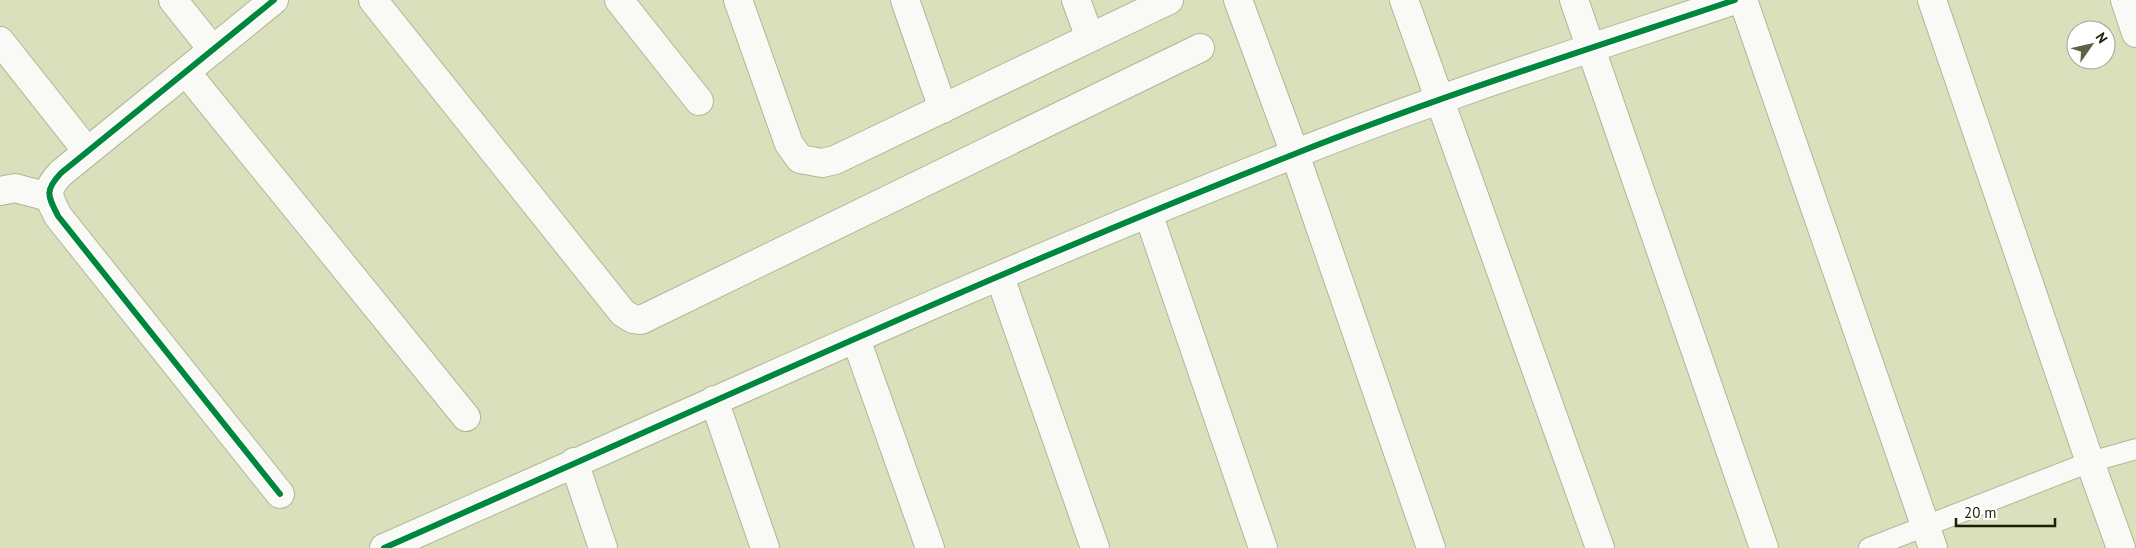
<svg xmlns="http://www.w3.org/2000/svg" width="2136" height="548" viewBox="0 0 2136 548" font-family="'PT Sans',sans-serif">
  <style>
    .lines { fill: none; stroke-linecap: round; stroke-linejoin: round }
    .lane-casing { stroke: #b1b699; stroke-width: 22 }
    .street-casing { stroke: #b1b699; stroke-width: 30 }
    .lane { stroke: #f9faf5; stroke-width: 20 }
    .street { stroke: #f9faf5; stroke-width: 28 }
    .cycleway-casing { stroke: #fff; stroke-width: 9 }
    .cycleway { stroke: #00873e; stroke-width: 6 }
  </style>
  <rect width="100%" height="100%" fill="#d9e0bb"/>
  <g class="lines">
    <g class="lane-casing">
      <path id="lane" d="M1869,548l221,-86 46,-13"/>
    </g>
    <g class="street-casing">
      <path id="street" d="M173,0l40,50
        M274,0l-213,173c-17,18 -13,23 -3,43l222,278
        M373,0l250,313 10,6 8,1 559,-272
        M619,0l80,101
        M738,0l51,144 11,15 22,4 13,-3 334,-160
        M905,0l38,109
        M1076,0l14,38
        M1238,0l57,154 136,394
        M1404,0l196,548
        M1574,0l190,548
        M1743,0l190,548
        M1932,0l158,462 31,86
        M2125,0l11,33
        M0,41l87,110
        M186,72l280,345
        M0,191l15,-3 34,9
        M1148,213l115,335
        M1000,277l95,271
        M856,339l74,209
        M714,400l51,148
        M574,462l29,86
        M384,548c302,-133 601,-272 908,-393 145,-58 294,-105 443,-155"/>
    </g>
    <use href="#lane" class="lane"/>
    <use href="#street" class="street"/>
    <g class="cycleway-casing">
      <path id="cycleway" d="M274,0l-213,173c-17,18 -13,23 -3,43l222,278
        M384,548c302,-133 601,-272 908,-393 145,-58 294,-105 443,-155"/>
    </g>
    <use href="#cycleway" class="cycleway"/>
  </g>
  <g transform="translate(2091 45) rotate(56)"><circle r="24" fill="#ffffff" stroke="#a4a59b"/>
  <path d="M0-4L9 19L0 12L-9 19Z" fill="#5e6345"/>
  <text y="-8" font-size="14" font-weight="bold" text-anchor="middle" fill="#1c1f05">N</text>
  </g>
  <path d="M1956 518v8h99v-8" fill="none" stroke="#1c1f05" stroke-width="2.5"/>
  <text x="1964" y="518" font-size="15" fill="#1c1f05" stroke="#ffffff" stroke-width="4" paint-order="stroke">20 m</text>
</svg>
